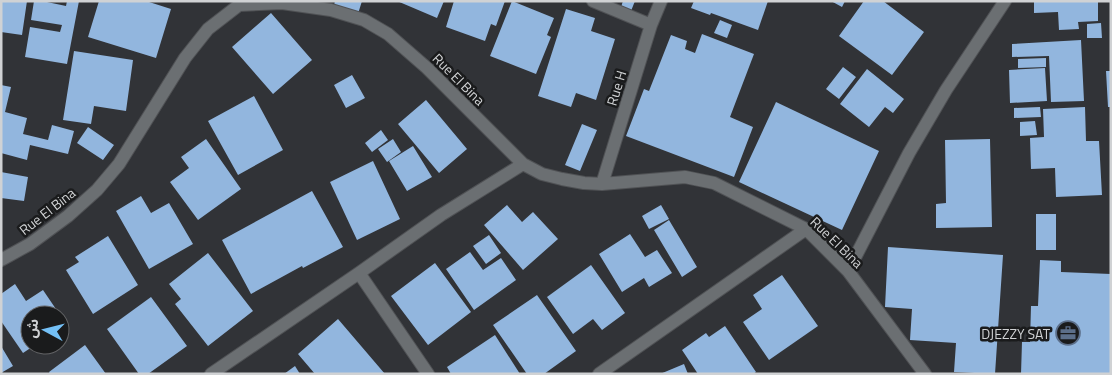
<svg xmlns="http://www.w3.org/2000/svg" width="1112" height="375" viewBox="0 0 1112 375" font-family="'Titillium Web','Noto Sans Arabic',sans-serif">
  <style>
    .building { fill: #92b6de }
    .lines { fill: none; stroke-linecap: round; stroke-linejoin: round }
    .street-casing { stroke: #505255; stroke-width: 14 }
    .street { stroke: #6b6f72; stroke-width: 12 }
    .labels { text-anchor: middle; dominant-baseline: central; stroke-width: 5; stroke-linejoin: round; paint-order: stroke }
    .street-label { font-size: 14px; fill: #d0d2d4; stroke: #1a1b1c }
    .poi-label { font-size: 14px; fill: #d0d2d4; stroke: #1a1b1c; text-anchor: end }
  </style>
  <rect width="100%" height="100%" fill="#313337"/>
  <path class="building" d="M1,1h26l-5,34 -21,-3z
    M34,1h13v1l19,4 1,-5h12l-12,63 -42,-7 5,-30 30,5 2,-7 -31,-5z
    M99,1h47l25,8 -15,49 -68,-21z
    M335,1h27l-5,16 -24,-8z
    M397,1h47l-7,17z
    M454,1h51l-9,25 -5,-2 -6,17 -39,-14z
    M512,1l42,17 -7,17 4,2 -15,37 -46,-18z
    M623,1h12l-4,10 -10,-4z
    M694,1h74l-10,29 -47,-17 -1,2 -19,-7z
    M831,1h14l-3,6z
    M864,1h19l41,31 -32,43 -53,-39z
    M1034,1h64v20l-20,1 1,7 -20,1 -1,-18 -24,1z
    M566,9l29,9 -4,13 24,8 -19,61 -20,-7 -5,14 -33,-11z
    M271,13l41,47 -39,34 -41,-47z
    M720,20l12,5 -5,13 -13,-5z
    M1101,23l1,15h-15v-14z
    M702,34l52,20 -24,63 23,10 -19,50 -108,-41 18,-47 5,2 22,-56 16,6 -2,8 10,4z
    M1081,40l3,61 -33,1 -2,-46 -37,1v-13z
    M74,51l59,9 -7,51 -32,-5 -3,18 -28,-4z
    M1046,58v9l-28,1v-9z
    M843,67l13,10 -17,22 -13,-10z
    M1045,68l2,33 -37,2 -1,-33z
    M867,69l37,30 -11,14 -8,-6 -16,20 -29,-23z
    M1106,71h5v36h-3z
    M352,75l13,23 -19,10 -12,-23z
    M1,85l10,2 -6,25 22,6 -4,16 25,6 4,-15 22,6 -6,23 -38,-9 -3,15 -26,-7z
    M254,96l29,54 -45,25 -30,-54z
    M426,100l41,49 -28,24 -41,-49z
    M776,102l103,49 -37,79 -103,-48z
    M1040,107l1,10 -27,1v-10z
    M1085,107l1,34h13l3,54 -46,2 -1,-29 -24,1 -1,-31 14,-1 -1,-28z
    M1035,121l2,14 -17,1v-14z
    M582,124l15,6 -17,41 -15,-6z
    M88,127l26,18 -11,15 -26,-17z
    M381,130l7,10 -16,12 -7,-9z
    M206,139l35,50 -43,31 -28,-38 19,-14 -8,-11z
    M393,139l8,13 -14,10 -9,-13z
    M990,139l2,88 -56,1v-24l10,-1 -1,-63z
    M413,146l19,31 -25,14 -18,-30z
    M373,161l27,58 -43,21 -27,-58z
    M1,172l27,5 -4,24 -23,-3z
    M312,191l31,56 -40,21 -1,-2 -51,28 -29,-54z
    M141,196l10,17 18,-10 24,41 -44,25 -33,-58z
    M507,205l15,17 11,-10 25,27 -35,31 -39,-45z
    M661,205l8,14 -20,10 -7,-13z
    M1036,214h20v36h-20z
    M669,220l28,47 -15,10 -28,-47z
    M630,234l15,23 12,-7 15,23 -23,14 -5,-9 -22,14 -23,-38z
    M489,235l12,18 -15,11 -13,-18z
    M108,236l30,49 -45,29 -27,-44 13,-8 -4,-5z
    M888,247l115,8 -8,119 -41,-2 2,-29 -46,-3 2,-31 -27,-2z
    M470,252l13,18 18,-12 15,22 -42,30 -28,-41z
    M208,253l45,58 -45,35 -33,-42 6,-5 -12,-15z
    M1040,260l21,1v11l50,2v100h-90l1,-32h8l1,-36h7z
    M435,263l36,49 -43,33 -37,-49z
    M591,265l34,48 -23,17 -9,-11 -20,15 -26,-37z
    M782,275l36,51 -49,34 -26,-38 19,-13 -9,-14z
    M15,284l11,17 17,-11 17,25h-30v30h5l-12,8 -22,-32v-27z
    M537,295l39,56 -32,23h-17l-34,-49z
    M151,297l36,49 -39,28h-9l-32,-45z
    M60,315l6,10 -6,4z
    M338,319l47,55h-70l-17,-20z
    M725,326l31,46 -3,2h-55l-16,-24 24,-17 3,4z
    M495,335l25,39h-69l-4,-7z
    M85,345l21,29h-56l-1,-2z
    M1,346l12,20 -12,7z
    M684,364l4,10h-28z
    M295,366l5,8h-16z"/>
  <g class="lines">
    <g class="street-casing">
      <path id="street" d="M593,1l58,24
        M602,184l49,-159 10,-24
        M1,260l29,-16 38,-28 29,-26 22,-26 66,-106 23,-29 31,-24 43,-2 49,7 33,10 24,14 39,34 96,96 19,10 20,5 22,4 18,1 83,-7 29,6 92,46 42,42 77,103
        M848,271l61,-118 37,-63 59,-89
        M359,273l69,101
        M211,374l148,-101 82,-58 82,-51
        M599,374l207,-145"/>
    </g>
    <use href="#street" class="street"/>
  </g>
  <defs>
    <g id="office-ring" transform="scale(1.25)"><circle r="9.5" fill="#1a1b1c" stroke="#5c6f8a" stroke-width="1.5"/><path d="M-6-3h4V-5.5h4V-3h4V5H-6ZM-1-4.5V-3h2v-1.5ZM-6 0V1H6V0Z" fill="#5c6f8a"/></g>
  </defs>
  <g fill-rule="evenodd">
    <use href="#office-ring" x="1068" y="333"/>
  </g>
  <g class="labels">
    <g class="street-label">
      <text transform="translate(459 79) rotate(45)">Rue El Bina</text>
      <text transform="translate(616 88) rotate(-73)">Rue H</text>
      <text transform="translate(47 211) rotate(-38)">Rue El Bina</text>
      <text transform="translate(837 242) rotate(44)">Rue El Bina</text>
    </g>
    <g class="poi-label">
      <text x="1050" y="333">DJEZZY SAT</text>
    </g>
  </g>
  <rect width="1112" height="375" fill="none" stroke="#d0d2d4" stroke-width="5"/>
  <g transform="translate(45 330) rotate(277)"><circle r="24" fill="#1a1b1c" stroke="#636466"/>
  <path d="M0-4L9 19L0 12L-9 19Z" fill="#74c0f6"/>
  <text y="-8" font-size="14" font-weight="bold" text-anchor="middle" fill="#d0d2d4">ش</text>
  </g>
</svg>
